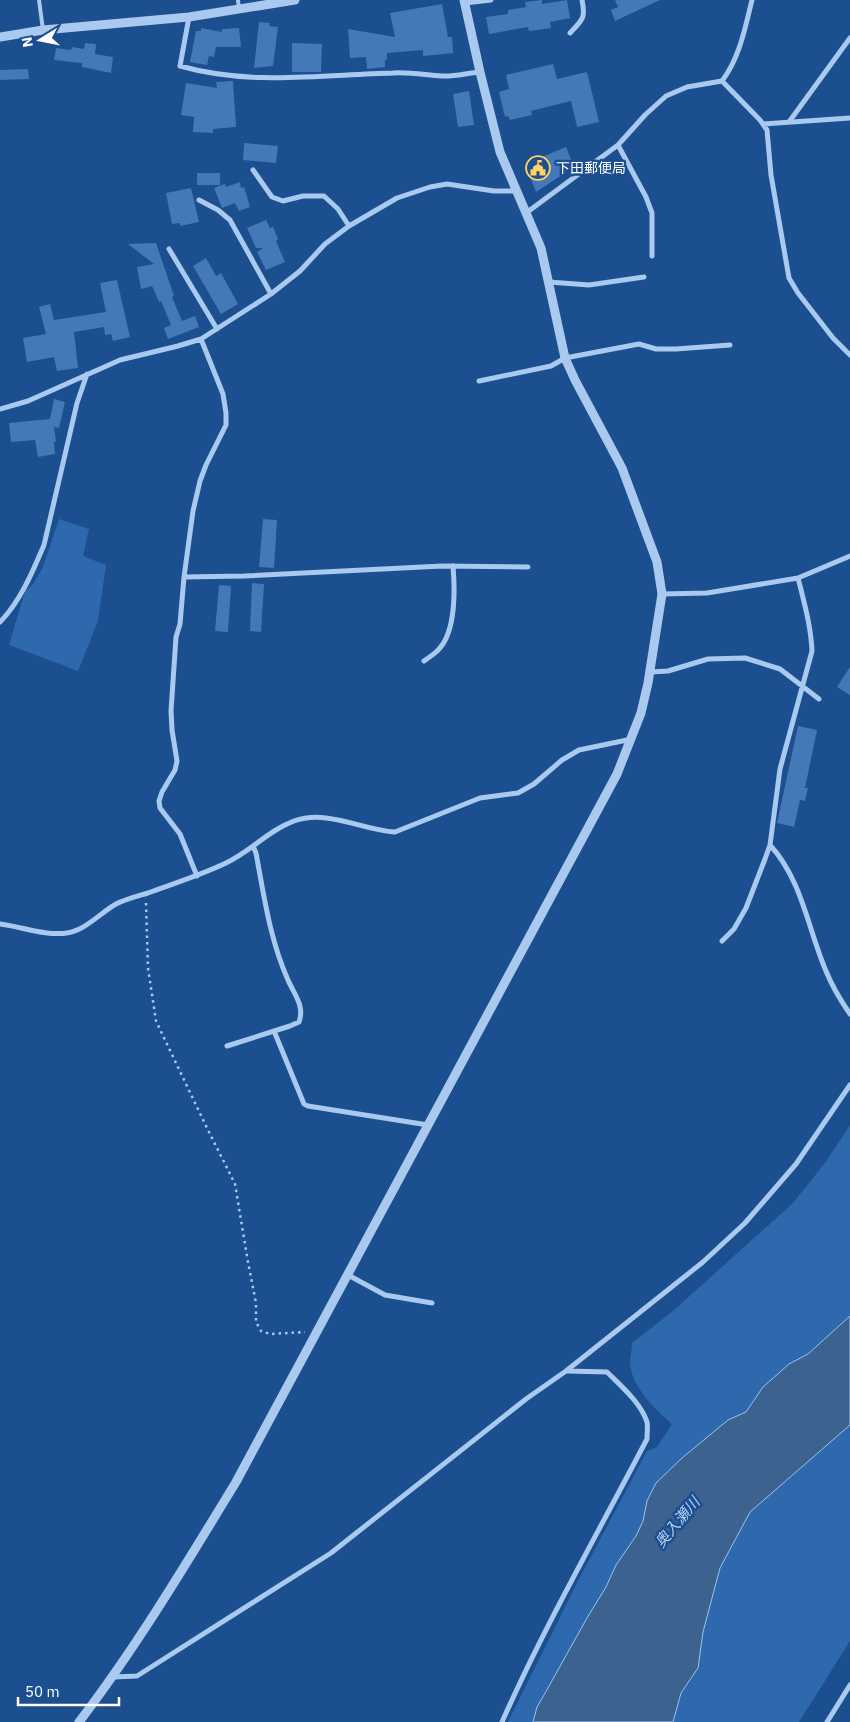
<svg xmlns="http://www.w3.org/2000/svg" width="850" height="1722" viewBox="0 0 850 1722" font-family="'IBM Plex Sans','Noto Sans JP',sans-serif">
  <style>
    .green { fill: #2e69ad }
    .water { fill: #3c6290; stroke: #9cc4f0 }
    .building { fill: #4478b7 }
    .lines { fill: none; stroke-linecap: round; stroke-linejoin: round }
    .path { stroke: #a9c9ee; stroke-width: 2.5; stroke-dasharray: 2.5 4; stroke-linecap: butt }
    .service { stroke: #a9c9ee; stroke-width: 4 }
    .minor { stroke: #a9c9ee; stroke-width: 5 }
    .tertiary { stroke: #a9c9ee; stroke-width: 9 }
    .labels { text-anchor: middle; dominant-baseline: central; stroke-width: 5; stroke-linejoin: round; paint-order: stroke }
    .poi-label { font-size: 14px; fill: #fff; stroke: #1b4f8f; text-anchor: start }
    .water-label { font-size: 15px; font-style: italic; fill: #b5d3f5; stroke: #1b4f8f }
  </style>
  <rect width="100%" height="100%" fill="#1b4f8f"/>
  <path class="green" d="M59,519l30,10 -6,27 23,9 -8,56 -20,50 -69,-26 16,-54 8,-7 10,-17z
    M850,1125v191l-42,38 -19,10 -26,23 -17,25 -18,8 -46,38 -26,25 -9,18 -4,20 -7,15 -20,29 -10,22 -19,31 -43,77 -7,12 -4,15h-25l70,-141 69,-130 10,-4 15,-23c-17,-15 -40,-36 -42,-61 0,-6 2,-13 2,-20l41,-32 120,-108 32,-40z
    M850,1425v216l-51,81h-126l8,-29 17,-25 5,-36 17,-64 30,-56z"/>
  <path class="water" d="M850,1316v109l-100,87 -30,56 -17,64 -5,36 -17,25 -8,29h-140l4,-15 7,-12 43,-77 19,-31 10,-22 20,-29 7,-15 4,-20 9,-18 26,-25 46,-38 18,-8 17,-25 26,-23 19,-10z"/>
  <path class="building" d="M542,0v4l25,-4 3,18 -20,4 1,6 -22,3 -1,-4 -39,7 -3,-17 22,-3v-4l18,-3 -1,-5z
    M615,0h45l-45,21 -4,-11 7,-3z
    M442,4l6,33h4l1,16 -30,3v-6l-36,3v6l-2,1v7l-18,2 -1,-12 -16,1 -2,-29 47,8 -5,-24z
    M259,22l11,1 -1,3 9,1 -5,39 -19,2z
    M201,28l21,4v-3l17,-1 2,19h-25l-2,10 -5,-1 -2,9 -17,-3 6,-31h5z
    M85,43l11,1 -1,10 18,3 -2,16 -29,-6v-4l-28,-3 2,-12 15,2 1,-3 12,2z
    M292,43l30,1 -1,28h-29z
    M553,64l4,15 30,-7 12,50 -22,5 -6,-26 -40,10 1,4 -22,5 -2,-4 -3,1 -6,-25 10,-3 -3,-14z
    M28,69l1,10 -29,1v-10z
    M233,81l3,46 -23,2v4l-20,-1 1,-15 -13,-2 5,-32 31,5 -1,-6z
    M469,91l5,34 -16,2 -5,-33z
    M244,143l34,3 -2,17 -33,-3z
    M566,147l8,20 -38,25 -11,-28z
    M197,173h23v12h-23z
    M240,182l1,6 3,-1 6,20 -11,4 -4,-8 -13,5 -8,-20 11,-4 1,3z
    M191,188l8,34 -19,4v-3l-8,1 -6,-31z
    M266,220l4,8 3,-1 5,12 -2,2 9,21 -19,8 -9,-18 6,-4h-7l-9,-20z
    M156,243l18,53 -2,1 10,24 13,-5 4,11 -31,12 -4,-11 7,-3 -10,-24 -2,1 -7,-16 -11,3 -4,-22 17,-3 -26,-20z
    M206,258l10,18 5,-3 17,31 -17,10 -28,-48z
    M117,280l13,57 -17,4 -2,-7 -6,1 -1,-8 -30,5 4,36 -21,3 -3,-14 -27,5 -4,-24 23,-4 -7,-27 11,-3 4,16 52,-8 -6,-29z
    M54,399l11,3 -6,26 -5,-1 2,15h-2l1,12 -17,3 -3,-17 -24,2 -2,-19 41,-4z
    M263,519l14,1 -3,48 -15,-1z
    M252,583l12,1 -3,48 -11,-1z
    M219,585l12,1 -3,46 -13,-1z
    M850,667v28l-13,-8z
    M798,726l19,4 -12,58h3l-3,13 -5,-1 -6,27 -17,-4z"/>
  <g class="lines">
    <path class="path" d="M146,903l2,65 8,53 50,105 29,58 13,78 8,41v19l5,9 9,3 35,-2"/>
    <path class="service" d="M39,0l4,30
      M238,0l1,9"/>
    <path class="minor" d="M465,3l26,-3
      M189,17l-9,49c71,20 140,9 213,7 18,-1 32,2 49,3 12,1 25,-3 38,-4
      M570,33c12,-13 16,-14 12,-33
      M722,81l38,39 7,10 4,45 18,103 9,15 35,45 17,17
      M789,122l61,-84
      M763,124l87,-6
      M618,145l28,52 6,16v43
      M253,170l19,27 11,4 20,-5h21l14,13 11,17
      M199,200l19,10 12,10 41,74
      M526,213l92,-68 27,-30 21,-19 21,-9 35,-6c18,-24 23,-53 30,-81
      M169,249l48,80
      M549,282l40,3 55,-8
      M479,381l72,-15 14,-8 74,-14 17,5h20l54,-4
      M0,409l28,-8 92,-41 58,-14 23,-7 70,-45 29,-23 25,-27 24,-18 48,-28 33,-11 17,-3 47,7h23
      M184,577l60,-1 198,-10 86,1
      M662,594l45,-1 91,-15 52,-22
      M0,622c20,-20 33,-51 44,-77l33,-142 10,-29
      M424,661c5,-4 11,-7 15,-12 17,-18 16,-60 14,-83
      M650,672l18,-1 40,-12 37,-1 35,11 39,30
      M770,845c32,35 38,84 56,126 6,15 15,30 24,43
      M197,876l-17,-42 -20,-26 -1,-7 3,-9 13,-22 2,-9 -5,-31 -1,-19 5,-74 4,-13 4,-47 9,-66 7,-30 6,-16 20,-40v-12l-3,-19 -22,-55
      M0,924c23,3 45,12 67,9 19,-3 33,-20 49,-29 10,-5 22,-8 32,-11 27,-10 53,-18 78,-30 24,-11 43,-33 68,-42 33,-12 68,9 101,11l85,-34 38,-5 16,-9 28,-24 17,-10 53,-11
      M722,941l12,-12 12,-21 19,-49 5,-14 10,-76 32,-118c-1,-25 -8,-49 -14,-73
      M274,1031l30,73 4,2 120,19
      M227,1046l63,-20 9,-4c6,-16 -5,-28 -11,-42 -18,-40 -24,-84 -32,-127l-3,-7
      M348,1275l37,20 47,8
      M113,1677l24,-1 194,-123 195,-154 40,-28 137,-109 42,-39 51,-59 54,-79
      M502,1722c43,-97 96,-189 145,-283 0,-6 1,-12 0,-17 -6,-19 -26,-36 -40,-50l-40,-1
      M827,1722l23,-37"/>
    <path class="tertiary" d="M0,37l43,-7 146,-13 106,-17
      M79,1722c58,-76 107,-158 157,-240l381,-708 24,-61 7,-30 14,-89 -5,-32 -35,-94 -47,-88 -10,-22 -24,-110 -41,-96 -20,-80 -16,-72"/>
  </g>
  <defs>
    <g id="civic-ring" transform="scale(1.25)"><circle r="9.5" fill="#1b4f8f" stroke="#ffd166" stroke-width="1.5"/><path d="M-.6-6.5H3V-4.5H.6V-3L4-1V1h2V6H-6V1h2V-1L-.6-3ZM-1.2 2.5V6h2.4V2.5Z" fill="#ffd166"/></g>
  </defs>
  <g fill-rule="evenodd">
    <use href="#civic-ring" x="538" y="168"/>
  </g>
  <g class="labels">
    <g class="poi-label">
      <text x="556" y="168">下田郵便局</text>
    </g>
    <g class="water-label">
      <text transform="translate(677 1522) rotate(-50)">奥入瀬川</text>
    </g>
  </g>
  <g transform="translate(40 40) rotate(260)" stroke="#1b4f8f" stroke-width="4" paint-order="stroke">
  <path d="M0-4L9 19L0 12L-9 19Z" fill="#ffffff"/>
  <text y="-8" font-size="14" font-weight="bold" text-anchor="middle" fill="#ffffff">N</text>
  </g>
  <path d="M18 1697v8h101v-8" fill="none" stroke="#ffffff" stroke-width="2.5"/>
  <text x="25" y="1697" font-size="15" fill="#ffffff" stroke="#1b4f8f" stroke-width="4" paint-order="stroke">50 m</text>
</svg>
